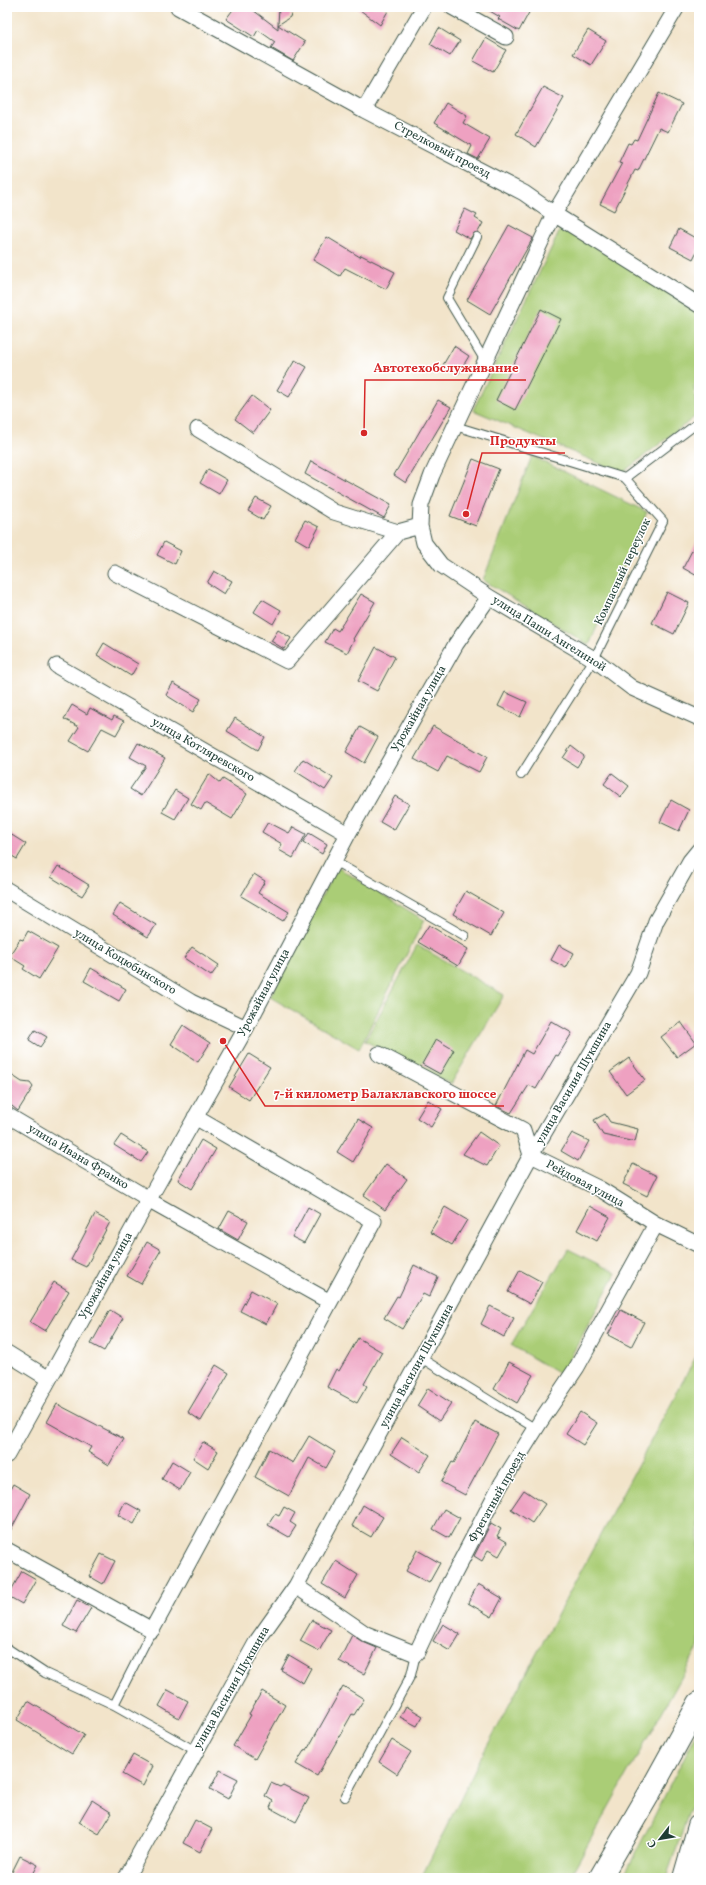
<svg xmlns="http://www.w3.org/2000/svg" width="706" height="1885" viewBox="0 0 706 1885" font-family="Vollkorn,serif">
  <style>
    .green { fill: #aacd76; stroke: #648555 }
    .building { fill: #eea1c1 }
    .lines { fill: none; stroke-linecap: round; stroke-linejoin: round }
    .service-casing { stroke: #3f564a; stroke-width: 10 }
    .minor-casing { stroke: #3f564a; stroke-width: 17 }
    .primary-casing { stroke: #3f564a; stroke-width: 24 }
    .service { stroke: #fff; stroke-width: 8 }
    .minor { stroke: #fff; stroke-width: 15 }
    .primary { stroke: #fff; stroke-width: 22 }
    .labels { text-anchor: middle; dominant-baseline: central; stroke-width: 3; stroke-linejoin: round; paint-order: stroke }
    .street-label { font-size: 12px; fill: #1f3d34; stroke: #fff }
    .leader { fill: none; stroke: #d62828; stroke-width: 1.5 }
    .callout-dot { fill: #d62828; stroke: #fff; stroke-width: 1.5 }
    .callout-label { font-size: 13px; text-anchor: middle; font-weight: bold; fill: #d62828; stroke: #fff; stroke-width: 3; stroke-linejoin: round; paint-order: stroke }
  </style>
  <rect width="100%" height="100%" fill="#fff"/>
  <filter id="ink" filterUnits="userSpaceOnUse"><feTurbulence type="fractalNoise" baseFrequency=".025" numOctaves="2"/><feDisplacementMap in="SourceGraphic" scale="8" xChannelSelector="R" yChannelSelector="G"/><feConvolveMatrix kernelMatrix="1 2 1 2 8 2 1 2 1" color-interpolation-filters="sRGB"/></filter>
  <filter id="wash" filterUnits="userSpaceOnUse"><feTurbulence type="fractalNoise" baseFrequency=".012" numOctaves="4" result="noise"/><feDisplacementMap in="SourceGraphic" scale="16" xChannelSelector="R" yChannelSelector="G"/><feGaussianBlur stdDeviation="0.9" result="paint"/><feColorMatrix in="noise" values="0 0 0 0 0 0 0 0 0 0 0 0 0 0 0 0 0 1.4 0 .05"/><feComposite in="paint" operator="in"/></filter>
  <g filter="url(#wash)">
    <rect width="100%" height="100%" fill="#f2e4ca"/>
    <path class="green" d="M562,226l137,86v67l-5,8 3,28 -75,58 -149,-63z
      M532,456l115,56 -58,133 -106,-65z
      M337,867l87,53 -65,129 -89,-52z
      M417,945l87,50 -53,89 -86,-43z
      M568,1249l48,24 -55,102 -50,-30z
      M699,1351v295l-130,232h-148l57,-115z
      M699,1728v55l-33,95h-43z"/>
    <g id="blocks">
      <path class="building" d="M235,7h14l29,22v-4l27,17 -12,19 -22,-13 4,-6 -17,-12 -4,7 -28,-18z
        M279,7h14l-3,10 -12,8z
        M356,7h26l6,4 -8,14z
        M483,7h49l-13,24 -21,-12 2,-2z
        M439,28l21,13 -10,15 -20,-12z
        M588,30l18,11 -15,24 -18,-11z
        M486,38l20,12 -13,22 -20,-11z
        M543,87l21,11 -28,49 -20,-13z
        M659,93l23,11 -14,28 -9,-4 -21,43 -3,-1 -21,41 -14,-7 22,-41 -3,-1 9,-19 3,1 3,-5 3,1z
        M446,103l21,13 -4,7 27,16 -12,20 -10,-5 4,-8 -38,-23z
        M465,209l12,6 -2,3 8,5 -5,9 -4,1 -4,6 -16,-9z
        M509,225l24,13 -43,76 -23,-14z
        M679,229l20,11v7l-6,12 -23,-12z
        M327,237l33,20 1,-2 34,17 -9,17 -41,-21 -5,8 -27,-16z
        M541,309l20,10 -46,91 -19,-10z
        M454,346l15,10 -11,18 -15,-9z
        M295,360l12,7 -18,30 -12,-7z
        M252,396l18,14 -17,23 -18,-14z
        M438,400l13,7 -45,76 -12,-8z
        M473,459l26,10 -23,57 -26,-10z
        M311,461l80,44 -7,13 -79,-44z
        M208,469l19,11 -8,14 -19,-11z
        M256,498l15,8 -8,14 -15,-9z
        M305,520l14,7 -10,19 -14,-8z
        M699,537v40l-16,-9z
        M164,542l17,9 -6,13 -18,-9z
        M214,571l18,10 -8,13 -17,-11z
        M667,592l22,11 -15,31 -22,-11z
        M361,594l14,8 -22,37 1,1 -7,13 -22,-11 8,-14 5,3z
        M262,599l19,11 -8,14 -19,-12z
        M278,630l13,8 -7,11 -13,-8z
        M104,643l34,21 -7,12 -34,-21z
        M376,647l19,10 -18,34 -19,-10z
        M173,683l28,16 -8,13 -27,-17z
        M505,692l22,10 -7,15 -22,-11z
        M72,705l15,9 3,-6 22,12 2,-4 10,5 -8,14 -14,-7 -14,23 -18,-10 9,-14 -15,-8z
        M235,718l30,19 -7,13 -31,-19z
        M433,726l54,31 -8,15 -32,-16 -9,16 -24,-13z
        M360,727l18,10 -14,26 -18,-11z
        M138,743l27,15 -24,38 -11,-7 16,-23 -16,-9z
        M571,746l13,10 -7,11 -14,-9z
        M303,759l30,19 -8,12 -30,-19z
        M612,773l17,13 -8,11 -17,-13z
        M209,774l11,9 3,-4 24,15 -15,25 -27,-16 -4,7 -10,-6z
        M175,790l13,8 -13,21 -13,-7z
        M395,796l14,8 -15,26 -14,-8z
        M671,800l18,10 -10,21 -19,-9z
        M268,822l21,11 4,-6 13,7 -13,24 -14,-8 3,-6 -20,-12z
        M7,832l19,12 -9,15 -10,-6z
        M309,833l18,11 -5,10 -19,-12z
        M58,866l31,19 -7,11 -31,-19z
        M254,874l11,7 -7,12 31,19 -6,9 -42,-25z
        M466,891l38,22 -13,23 -38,-22z
        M120,903l36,22 -8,12 -35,-22z
        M429,925l39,24 -10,17 -40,-24z
        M28,931l30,17 -19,31 -16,-10 2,-3 -16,-10 11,-17 3,1z
        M559,945l15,8 -8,15 -15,-8z
        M192,947l27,18 -8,11 -27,-18z
        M91,968l35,21 -7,12 -35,-20z
        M551,1021l21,12 -14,23 -2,-1 -20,34 -7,-4 -18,28 -15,-7 29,-56 7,4z
        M681,1022l15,21 -19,14 -16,-20z
        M183,1025l27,18 -12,19 -27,-18z
        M35,1030l12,7 -7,10 -11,-7z
        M436,1039l18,11 -14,24 -18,-10z
        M249,1054l21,13 -21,33 -20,-13z
        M629,1058l16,22 -19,14 -16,-22z
        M7,1072l15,10 8,1 3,4 -15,24 -11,-9z
        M428,1100l14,9 -11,18 -14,-9z
        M605,1114l5,8 28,7 -3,13 -32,-7 -9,-15z
        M358,1119l15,9 -20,34 -16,-10z
        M479,1132l20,14 -12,20 -24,-12z
        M572,1133l17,8 -11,20 -17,-10z
        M121,1135l27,17 -7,10 -27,-17z
        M201,1140l15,9 -24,40 -14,-9z
        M386,1164l21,15 -22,31 -21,-15z
        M633,1164l24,12 -10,20 -24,-12z
        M590,1206l20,11 -13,24 -20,-11z
        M308,1207l12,7 -16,29 -12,-6z
        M445,1207l22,13 -15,25 -22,-13z
        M229,1211l19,10 -10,19 -19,-11z
        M95,1214l15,8 -24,45 -15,-7z
        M147,1242l14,8 -20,34 -14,-8z
        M414,1265l24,12 -9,20 -6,-3 -21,35 -18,-11 13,-22 2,1z
        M520,1270l22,12 -12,22 -22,-12z
        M54,1282l15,9 -24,40 -15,-9z
        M251,1290l26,14 -11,20 -26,-13z
        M490,1306l24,12 -10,19 -23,-13z
        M110,1310l13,8 -19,33 -13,-7z
        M621,1310l23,12 -13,25 -23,-12z
        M358,1338l24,14 -18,32 3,2 -10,17 -30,-16 9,-18 3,2z
        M509,1362l24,13 -16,28 -23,-14z
        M216,1365l13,8 -28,48 -13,-9z
        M428,1388l23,15 -12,18 -22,-15z
        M57,1404l67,35 -15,26 -21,-13 3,-5 -44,-25z
        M580,1412l17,11 -14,22 -17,-11z
        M475,1422l23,12 -33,61 -24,-13 11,-20 2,1z
        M309,1436l26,16 -9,16 -17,-10 -20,38 -34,-19 14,-28 24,14z
        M402,1437l28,18 -11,17 -28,-18z
        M203,1442l15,9 -10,17 -15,-10z
        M172,1461l18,11 -10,18 -18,-11z
        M13,1484l17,10 -23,43v-42z
        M524,1490l21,14 -13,19 -21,-14z
        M125,1502l16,9 -7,13 -16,-9z
        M363,1505l20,12 -12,20 -19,-11z
        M284,1507l11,6 -5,9 6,4 -7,11 -21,-12 7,-11 4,2z
        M444,1509l16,9 -11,20 -16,-9z
        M491,1523l10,6 -4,7 10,6 -8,14 -11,-6 -6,11 -8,-5z
        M417,1550l23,13 -11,20 -23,-12z
        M101,1554l14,7 -12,23 -14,-8z
        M336,1561l22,14 -13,23 -23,-14z
        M22,1571l14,8 -14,25 -14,-8z
        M478,1584l24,14 -10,19 -24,-14z
        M77,1600l14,8 -15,25 -13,-7z
        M312,1620l19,10 -12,21 -19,-10z
        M443,1624l17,10 -10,17 -17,-10z
        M352,1635l11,7 14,6 -13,26 -25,-13z
        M289,1655l22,13 -8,15 -22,-13z
        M343,1686l21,13 -10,16 -2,-1 -35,62 -21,-12 9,-15 2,1z
        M168,1690l20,11 -9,17 -20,-12z
        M262,1691l23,14 -30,54 -22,-13 18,-31 -2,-1z
        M28,1701l56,34 -12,19 -55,-34z
        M406,1706l17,10 -6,10 -17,-9z
        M392,1740l19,12 -14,22 -18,-12z
        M133,1755l20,11 -10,20 -21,-12z
        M220,1770l18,9 -10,20 -18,-10z
        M271,1783l9,4 3,-2 26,13 -13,24 -26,-14 3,-7 -8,-5z
        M92,1800l20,13 -13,21 -20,-12z
        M195,1820l17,9 -12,23 -17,-9z
        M20,1856l18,9 -7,13h-22z"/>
    </g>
  </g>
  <g filter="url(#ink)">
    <use href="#blocks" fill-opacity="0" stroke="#3f564a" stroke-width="1"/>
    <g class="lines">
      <g class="service-casing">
        <path id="service" d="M477,237l-30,61 38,63
          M455,426l170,52
          M521,775l73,-116 69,-138 -38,-43 74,-56
          M334,861l131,75
          M421,1358l115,71
          M7,1648l38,25 69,32 82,46
          M114,1705l38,-75
          M345,1797l66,-122 5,-21"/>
      </g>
      <g class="minor-casing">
        <path id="minor" d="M178,7l186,103 160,83 30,21 145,91
          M452,7l54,30
          M677,7l-123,207 -122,261 -11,30 -1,21 4,17 17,22 48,32 105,62 38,29 67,30
          M364,110l60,-103
          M198,429l136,83 64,20
          M115,573l172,88 111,-129 22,-6
          M57,666l291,168
          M7,890l184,112 55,26
          M379,1054l144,76 8,25 69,34 56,35 43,21
          M7,1115l142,84
          M148,1200l182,102
          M7,1353l42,26
          M7,1455l142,-256 97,-171 102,-194 108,-190 33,-47
          M7,1550l145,80 222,-409 -179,-104
          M296,1586l70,48 50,20 33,-70 51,-98 40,-64 37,-55 79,-143
          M126,1878l131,-237 39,-55 235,-431 107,-182 18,-52 34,-60 9,-11"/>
      </g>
      <g class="primary-casing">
        <path id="primary" d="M600,1878l50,-86 49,-89
          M684,1878l15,-52"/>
      </g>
      <use href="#service" class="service"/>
      <use href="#minor" class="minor"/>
      <use href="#primary" class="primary"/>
    </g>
  </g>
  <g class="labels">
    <g class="street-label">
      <text transform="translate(442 150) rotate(28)">Стрелковый проезд</text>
      <text transform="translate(623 572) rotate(-65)">Компасный переулок</text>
      <text transform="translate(549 634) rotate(32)">улица Паши Ангелиной</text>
      <text transform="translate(419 709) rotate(-60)">Урожайная улица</text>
      <text transform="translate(203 750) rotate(30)">улица Котляревского</text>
      <text transform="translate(125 962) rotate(31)">улица Коцюбинского</text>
      <text transform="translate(264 993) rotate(-62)">Урожайная улица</text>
      <text transform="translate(574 1083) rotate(-60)">улица Василия Шукшина</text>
      <text transform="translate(78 1157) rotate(31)">улица Ивана Франко</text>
      <text transform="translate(585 1184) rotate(28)">Рейдовая улица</text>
      <text transform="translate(106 1276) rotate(-61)">Урожайная улица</text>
      <text transform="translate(417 1366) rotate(-61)">улица Василия Шукшина</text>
      <text transform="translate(497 1497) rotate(-61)">Фрегатный проезд</text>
      <text transform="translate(232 1688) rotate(-60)">улица Василия Шукшина</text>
    </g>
  </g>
  <path class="leader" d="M364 433L365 380H526M466 514L482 453H565M223 1041L265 1106H504"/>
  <g class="callout-dot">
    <circle cx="364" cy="433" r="4"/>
    <circle cx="466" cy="514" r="4"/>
    <circle cx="223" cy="1041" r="4"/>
  </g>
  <g class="callout-label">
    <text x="446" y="372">Автотехобслуживание</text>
    <text x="523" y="445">Продукты</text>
    <text x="385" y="1098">7-й километр Балаклавского шоссе</text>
  </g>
  <rect width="706" height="1885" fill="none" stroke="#fff" stroke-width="24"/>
  <g transform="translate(660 1839) rotate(239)" stroke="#ffffff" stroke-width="3" paint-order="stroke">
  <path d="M0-3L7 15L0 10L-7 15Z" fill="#1f3d34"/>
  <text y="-6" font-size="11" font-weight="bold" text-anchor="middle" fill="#1f3d34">С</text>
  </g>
</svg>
